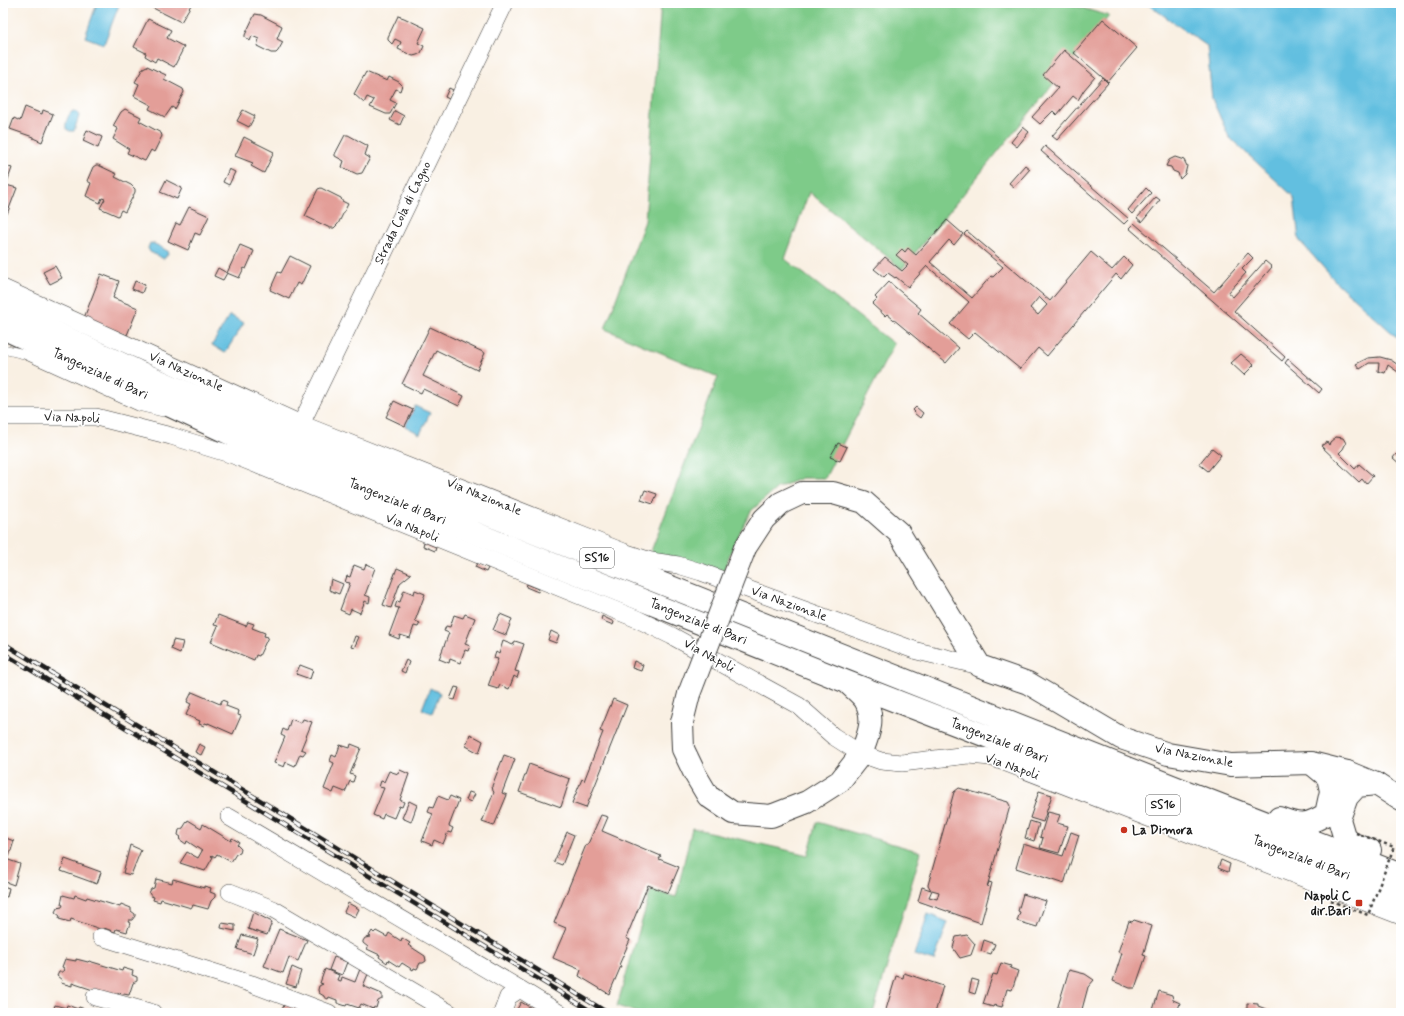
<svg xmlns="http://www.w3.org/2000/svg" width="1404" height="1016" viewBox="0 0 1404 1016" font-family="Mynerve,sans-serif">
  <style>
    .green { fill: #7ecb89; stroke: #4d7452 }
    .water { fill: #62bfe0; stroke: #3f6e7e }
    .building { fill: #e39e98; fill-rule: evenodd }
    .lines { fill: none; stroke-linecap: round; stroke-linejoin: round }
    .lane-casing { stroke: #3d3c3a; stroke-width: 10 }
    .street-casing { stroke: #3d3c3a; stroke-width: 18 }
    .secondary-casing { stroke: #3d3c3a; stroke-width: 24 }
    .highway-casing { stroke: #3d3c3a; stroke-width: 24 }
    .lane { stroke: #fff; stroke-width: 9 }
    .street { stroke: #fff; stroke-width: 17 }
    .secondary { stroke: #fff; stroke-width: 22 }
    .highway { stroke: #fff; stroke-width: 22 }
    .rail-casing { stroke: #1c1c1c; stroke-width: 4.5 }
    .rail { stroke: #fff; stroke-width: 3; stroke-dasharray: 9; stroke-linecap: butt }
    .secondary-bridge-casing { stroke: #3d3c3a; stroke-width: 24; stroke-linecap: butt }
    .path-bridge { stroke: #3d3c3a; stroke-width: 2.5; stroke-dasharray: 3 3; stroke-linecap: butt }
    .secondary-bridge { stroke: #fff; stroke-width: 22 }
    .poi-dot { fill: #c8321e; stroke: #fff; stroke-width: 1.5 }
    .labels { text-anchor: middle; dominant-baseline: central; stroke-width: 3; stroke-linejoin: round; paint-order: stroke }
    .shield { fill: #fff; stroke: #606060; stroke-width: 1 }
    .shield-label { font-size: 12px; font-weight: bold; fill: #1c1c1c }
    .street-label { font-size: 13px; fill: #1c1c1c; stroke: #fff }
    .poi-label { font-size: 13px; font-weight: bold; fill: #1c1c1c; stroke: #fff; text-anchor: start }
  </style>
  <rect width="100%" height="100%" fill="#fff"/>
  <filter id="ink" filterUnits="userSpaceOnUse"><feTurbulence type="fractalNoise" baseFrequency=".025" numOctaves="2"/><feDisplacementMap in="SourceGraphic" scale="8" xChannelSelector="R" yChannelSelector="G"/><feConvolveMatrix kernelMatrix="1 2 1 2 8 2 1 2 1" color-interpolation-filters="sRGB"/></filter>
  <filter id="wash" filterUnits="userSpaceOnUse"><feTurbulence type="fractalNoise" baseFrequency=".012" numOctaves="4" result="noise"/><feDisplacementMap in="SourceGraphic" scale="16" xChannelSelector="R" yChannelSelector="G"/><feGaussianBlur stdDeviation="0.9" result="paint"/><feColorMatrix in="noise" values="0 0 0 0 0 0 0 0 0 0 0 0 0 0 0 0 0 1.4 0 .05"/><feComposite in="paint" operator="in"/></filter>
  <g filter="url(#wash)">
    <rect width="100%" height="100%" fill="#f9f0e3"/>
    <path class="green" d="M661,3h405l43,13 -207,253 -93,-77 -24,67 109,85 -69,134h-23l-25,10 -26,23 -16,31 -17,42 -70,-25 70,-182 -113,-48 40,-108z
      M817,822l104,30 -48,161h-234l-22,-7 34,-116 25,7 16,-69 116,27z"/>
    <path class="water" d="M97,3h17l5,2 -15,39 -19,-7z
      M1146,3h255v338l-64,-58 -38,-43 -5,-43 -65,-60 -17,-38 -5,-53z
      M73,111l4,1 2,4 -5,15h-4l-4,-2c-1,-6 2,-15 7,-18z
      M150,243c5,0 14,6 19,9l-5,7 -14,-7 -2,-4z
      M230,315l14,8 -19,30 -13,-8z
      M415,406l15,7 -10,21 -15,-8z
      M430,688l10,5 -8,20 -10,-4z
      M928,914l20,8 -14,39 -20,-6z"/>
    <g id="blocks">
      <path class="building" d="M153,3h35l3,2 -10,17 -30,-15z
        M255,14l6,1 21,11 -5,13 6,3 -5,9 -2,2h-5l-14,-7 2,-7 -7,-3 -2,5 -5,-4v-2z
        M398,16l6,2 21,10 -7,15 6,3 -3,7 -4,2 -4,1 -15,-7 3,-7 -6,-3 -3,5 -4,-4v-3z
        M148,19l23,11 -4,8 17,9 -10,20 -17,-9 -2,4 -10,-6 1,-3 -12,-6z
        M1103,19l34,29 -29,34 -34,-29z
        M1064,50l31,27 -11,13 -6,10 -5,-4 -16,19 -4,-4 -13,13 -8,-7 26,-29 -15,-13z
        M147,66l19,9 -2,4 19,10 1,3 -9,17 -3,-2 -7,10 -16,-8 2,-4 -17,-9 5,-12 -4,-2 8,-14z
        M366,72l21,9 2,-4 10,5 3,3 -2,6 -4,-2 -6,11 6,3 -6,11h-4l-16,-7 4,-7 -7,-3 -3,6 -10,-9z
        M1103,78l5,5 -51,57 -5,-4z
        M449,88l4,2 -4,9 -4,-2z
        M25,107l17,7 1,-4 10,4 -11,28 -9,-4v-1l-23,-8 4,-11 6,3z
        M125,109l16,8 -2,4 22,12 1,3 -8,16 -3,-2 -6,11 -18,-8 2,-4 -16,-10 5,-10 -5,-3 8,-14z
        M243,110l12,6 -6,11 -12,-6z
        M395,111l9,5 -4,9 -10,-5z
        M1023,127l6,5 -12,15 -6,-5z
        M87,130l15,7 -4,11 -15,-7z
        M345,135h3l20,11 -3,9 5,3 -8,15 -5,1 -15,-7 2,-6 -9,-5v-2z
        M244,137l30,15 -10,21 -13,-7 2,-3 -18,-7z
        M1045,146l84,73 -5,5 -83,-73z
        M1175,157l9,3 3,6 -2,8 -5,5 -2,-6 -5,-2 -2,-4 -5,-1 3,-6z
        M3,165l9,3 -6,17 11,3 -10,26 -4,-2z
        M96,165h2l19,9 -2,3 16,8 4,4v3l-10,20 -4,-2 -3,6 -18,-8 5,-9 -3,-1 -2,5 -14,-7 5,-13 -4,-2 6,-14z
        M1025,165l5,4 -16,18 -5,-4z
        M229,169l6,3 -6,13 -6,-3z
        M166,180l16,8 -5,11 -17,-7z
        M321,188l20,10 1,3 6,3 -10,20 -4,4h-4l-25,-12 13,-27z
        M1146,188l5,5 -19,21 -4,-4z
        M1156,197l4,3 -18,22 -5,-4z
        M189,207l20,9 -9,19 -5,-2 -7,17 -20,-9 8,-18 4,2z
        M947,220l16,14 -9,11 -5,-5 -19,22 42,36 19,-22 2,1 10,-10 -39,-33 3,-3 83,70 41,-49 21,18 12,-13 8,8 -11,14 -5,-5 -69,82 -9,-8 -18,21 -45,-37 -7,7 -18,-15 19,-22 -42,-36 -19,21 -12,-10 -1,1 -7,-5 -4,4 -10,-8 11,-12 17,14 6,-6 -12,-10 6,-6 3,3 3,-4 8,7zM1039,297l8,8 -9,10 -8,-7z
        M1134,223l80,69 34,-39 5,5 -11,11 4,4 -18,20 5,4 32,-36 7,6 -38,44 51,46 -3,4 -153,-133z
        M240,245l14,6 -8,18 -2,-1 -5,10 -12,-5z
        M290,256l20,10 -9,19 -4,-2 -8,16 -19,-9 8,-18 3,1z
        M55,266l7,12 -12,6 -7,-12z
        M218,268l9,5 -4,7 -9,-4z
        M101,274l18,7 -6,17 25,10 -11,27 -43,-17z
        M135,281l10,4 -3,8 -10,-4z
        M889,282l32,27 -3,4 41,35 -13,15 -59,-49 -2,2 -13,-12 5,-5 -2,-2z
        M430,327l55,26 -8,17 -41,-20 -13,26 41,20 -5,10 -36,-17 -2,4 -19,-9z
        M1241,354l13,11 -10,10 -13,-12z
        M1380,357l11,3 10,7v7l-13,-9 -3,8 -7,-2 1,-8h-10l-9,6 -4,-5 12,-6z
        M1288,359l34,30 -3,4 -34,-30z
        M394,401l19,9 -8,16 -19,-9z
        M916,407l7,6 -3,5 -6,-5 1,-1 -2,-2z
        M1336,437l7,1 3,5 -3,6 -4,4 16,16 4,-5 14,12 -7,8 -4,-5 -3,3 -38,-36 6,-4 2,3 1,-3z
        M838,443l9,4 -7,14 -10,-4z
        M1212,448l9,7 -13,16 -9,-7z
        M1396,454l5,4v7l-8,-7z
        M645,490l12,4 -4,10 -12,-4z
        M424,542l12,5 -1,4 -12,-5z
        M477,563l11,5 -2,4 -11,-5z
        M366,564l9,4 -10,27 5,2 -1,6 -4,-2 -5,12 -9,-4 -2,5 -9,-4 10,-27 -5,-1 2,-6 3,1 4,-12 10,4z
        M397,568l14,6 -11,9 -9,25 -8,-3z
        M331,579l12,5 -4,10 -10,-4z
        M527,584l12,5 -1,3 -12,-5z
        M404,590l10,4 1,-4 10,4 -10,27 5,2 -2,4 -4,-1 -4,12 -10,-3 -1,4 -10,-4 10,-27 -4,-1 2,-6 3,1z
        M465,614l10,4 -10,26 5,2 -2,5 -3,-1 -5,13 -10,-4 -1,4 -10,-4 10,-26 -5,-2 2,-5 4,1 4,-12 9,3z
        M500,614l12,5 -6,16 -13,-5z
        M218,615l28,11 2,-4 6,2 -2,4 13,5 -1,3 4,1 -9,19 -3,-1 -2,5 -43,-18 7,-16 -4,-1z
        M602,616l12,6 -1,3 -12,-5z
        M551,631l8,4 -3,8 -8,-3z
        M355,636l4,1 -5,11 -3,-1z
        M173,640l10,2 -3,11 -9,-4z
        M503,641l10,4 2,-4 9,3 -9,27 4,1 -2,6 -3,-2 -5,13 -9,-4 -2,4 -10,-3 10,-27 -4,-1 2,-6 3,2z
        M406,660l3,2 -4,11 -4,-2z
        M634,661l9,4 -2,6 -9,-3z
        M300,665l13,5 -3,9 -14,-5z
        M455,687l4,1 -4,12 -5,-1z
        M192,692l28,12 2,-4 5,2 -1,4 13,5 -1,4 3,1 -8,18 -25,-11v1l-3,-1 -1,3 -5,-2 1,-3 -14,-6 5,-11 -4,-2z
        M613,699l14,6 -41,103 -14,-5 10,-24 2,2 19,-49 -3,-1z
        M291,719l10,4 2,-4 9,3 -11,27 5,2 -3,4 -3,-1 -5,12 -9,-4 -2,5 -10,-4 11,-26 -4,-2 2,-6 4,2z
        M470,734l13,7 -4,12 -13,-7z
        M199,744l6,3 -4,8 -6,-3z
        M351,744l10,4 -11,26 5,2 -2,6 -3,-1 -5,11 -10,-4 -2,5 -9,-4 10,-26 -4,-2 2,-6 4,2 4,-12 10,3z
        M504,755l11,4 -13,34 5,2 -13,31 -12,-4 12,-30 -1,-1 -1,-5z
        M529,764l41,15 -9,28 -42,-15z
        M400,770l9,4 -9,26 4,2 -2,5 -3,-1 -5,12 -10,-4 -2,5 -9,-4 11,-27 -5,-1 2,-6 3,1 5,-11 9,3z
        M959,788l49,14 2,4 -23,81 2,-5 3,1 -11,40 -63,-22 4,-14 9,3 -3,-5 26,-93zM932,890l7,2 -2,7 -8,-2z
        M1039,791l13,4 -9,27 -13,-4z
        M469,792l6,2 -4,8 -5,-2z
        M438,796l10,4 2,-4 9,4 -10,26 4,2 -2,5 -3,-1 -5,12 -9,-4 -2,5 -10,-4 11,-27 -5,-2 2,-5 3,1z
        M409,801l8,4 -6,17 -9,-4z
        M1048,812l12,3 -3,8 11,3 -9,27 -19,-5 3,-10 -3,-1z
        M601,815l7,2 -6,14 59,25 -2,3 20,8 -11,26 -20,-8 -22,53 4,2 -11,25 2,1 -12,28 -30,-18 2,-6 -28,-12 13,-30 -12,-5 32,-78 1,1z
        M188,820l13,8 2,-4 28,17 1,-3 7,4 -2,3 4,4 -1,4 -4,1 -5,8 -14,-8 -2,3 -3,-2 -1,1 2,1 -8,14 -25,-8 7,-11 11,6 4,-7 -15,-10 -1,3 -7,-5 2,-2 -3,-2 1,-5 4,-2z
        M1030,821l9,3 -5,17 -9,-3z
        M567,832l7,3 -12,30 -8,-3z
        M1071,832l8,3 -15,49 -48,-16 7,-24 40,12z
        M3,837l11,4 -5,16 -6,-2z
        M130,845l11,5 -10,25 -8,-2z
        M3,858l17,6 -6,21 -11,-4z
        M65,859l36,13 -4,12 -36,-13z
        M1221,860l9,4 -2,8 -10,-4z
        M156,879l16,4 1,-4 31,9v-2l7,2 -1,4 5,2v3l-4,4 -3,8 -15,-4 -2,3 -30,-9 -1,3 -7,-2 1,-3 -3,-1 -2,-3 2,-4 3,-1z
        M3,886l6,2 -2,9 -4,-1z
        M1023,894l23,7 -9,26 -20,-6 3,-9 -2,-1z
        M63,895l11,3 1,-3 11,4 1,-2 33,10 1,-3 10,4v3l4,3v2l-3,4h-3l-1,2 2,1 -3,9 -11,-3 -1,3 -11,-4 -1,2 -32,-11 -1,3 -11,-3 1,-3 -5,-4 2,-4 5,-1 1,-2 -2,-1z
        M348,903l11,6 -4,8 -11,-5z
        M253,912l19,10 -5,13 -19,-6z
        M1134,920l18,6 -9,29 3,1 -11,32h-5l-17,-7 9,-28 -4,-1 11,-31 3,1z
        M222,923l13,2v6l-14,-3z
        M279,929l28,11 -9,21 -9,-4 -6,16 -19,-7z
        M372,931l2,2 2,-2 11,6 2,-4 12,8 1,-3 8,5 -2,2 17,11 1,5 -3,2h-3l-3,6 -3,-1 -1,2 -11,-7 -3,4 -11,-7 -1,3 -8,-6 1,-2 -13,-6 1,-2 -5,-4v-2l2,-3 6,-1 -2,-1z
        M242,935l16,4 -5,15 -16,-5z
        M967,935l8,9 -4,11 -11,3 -7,-10 3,-11z
        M984,940l11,4 -4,10 -10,-3z
        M334,957l13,5 -5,13 -13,-5z
        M65,959l11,2v-2l12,3 1,-1 33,10 1,-3 10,3 -1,4 5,2v4l-4,2 -4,12 -11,-2v3l-13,-2 -33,-11v3l-11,-3 1,-3 -5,-4 2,-4h4l1,-4 -2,-1z
        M1001,963l10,3 -1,2 8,3 -6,19 -5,-1 -5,18 -8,-2 -1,2 -10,-3 10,-30 4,1z
        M292,967l9,4 -5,16 -10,-3z
        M325,969l14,6 -2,5 4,1 1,-4 13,5 5,-13 8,5 -5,12 19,8v5l-4,2 -2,7 -2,-1 -1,2 -12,-5 -2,4 -12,-4 -1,2 -9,-3v-3l-8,-3 -1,2 -4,-2v-1l-5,-3 -1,-3 1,-4 4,-2 -3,-1z
        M1069,970l16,4 9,6 -6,7 -7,26h-25z
        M904,973l39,13 -8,27h-50l11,-37 7,2z
        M972,979l7,2 -4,13 -6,-2z
        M1159,991l13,4 1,5 7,3 -3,10h-25z
        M521,1002l19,11h-25z
        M285,1003l27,10h-29l-2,-1z
        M1247,1003l11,1v2l16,6v1h-27z
        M55,1005l11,3 1,-3 11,4 1,-2 17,6h-44z"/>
    </g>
  </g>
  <g filter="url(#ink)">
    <use href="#blocks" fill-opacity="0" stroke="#3d3c3a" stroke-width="1"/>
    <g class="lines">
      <g class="lane-casing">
        <path id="lane" d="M3,349l21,5 114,52 25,6"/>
      </g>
      <g class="street-casing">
        <path id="street" d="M3,288l298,136 323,128 27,9 27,4 23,7 216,79 63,15
          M3,417h93l75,19 62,19 404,164 35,17 127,70 34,30 28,18 20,7 21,2 66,-8 23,2 410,159
          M301,424l204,-421
          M229,817l291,172
          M230,892l43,17 177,104
          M101,937l151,47 77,29
          M95,997l58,16
          M502,1013l6,-16 12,-8 39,24"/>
      </g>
      <g class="secondary-casing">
        <path id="secondary" d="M745,548l19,-29 17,-16 21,-10h31l31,9 35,31 81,133 48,17 93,55 47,16 63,11 80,-2 36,9 29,12 25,16
          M689,694l-7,28 1,27 12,25 13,22 25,17 38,3 36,-14 33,-21 21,-27"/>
      </g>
      <g class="highway-casing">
        <path id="highway" d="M3,308l134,63 113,49 947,376 204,79
          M3,328l245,114 599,240 554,215
          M849,684c5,5 12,10 16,16 11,19 3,36 -4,54
          M1311,763l17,14 3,14
          M1347,772v25l-8,22 5,17 7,7 19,7
          M1347,797l10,-11 19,-2
          M1279,818c21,8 28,8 47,-4l5,-23 16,-19"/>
      </g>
      <use href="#lane" class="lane"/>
      <use href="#street" class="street"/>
      <use href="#secondary" class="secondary"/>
      <use href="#highway" class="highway"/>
      <g class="rail-casing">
        <path id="rail" d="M3,643l605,370
          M3,653l591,360"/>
      </g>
      <use href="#rail" class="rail"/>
      <g class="secondary-bridge-casing">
        <path id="secondary-bridge" d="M689,694l56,-146"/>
      </g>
      <path class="path-bridge" d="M1331,901l37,14 26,-68 -38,-14"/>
      <use href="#secondary-bridge" class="secondary-bridge"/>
    </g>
  </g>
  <g class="poi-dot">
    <circle cx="1124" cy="830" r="4"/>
    <rect x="1355" y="899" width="8" height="8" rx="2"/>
  </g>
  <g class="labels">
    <g class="shield">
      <rect x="580" y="548" width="34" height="20" rx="3"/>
      <rect x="1146" y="795" width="34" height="20" rx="3"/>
    </g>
    <g class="shield-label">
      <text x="597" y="558">SS16</text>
      <text x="1163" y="805">SS16</text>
    </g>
    <g class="street-label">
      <text transform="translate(403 213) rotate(-64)">Strada Cola di Cagno</text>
      <text transform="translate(186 372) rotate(24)">Via Nazionale</text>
      <text transform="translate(100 374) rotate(25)">Tangenziale di Bari</text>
      <text transform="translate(72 418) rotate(2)">Via Napoli</text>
      <text transform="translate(484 497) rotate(22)">Via Nazionale</text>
      <text transform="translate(397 502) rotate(22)">Tangenziale di Bari</text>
      <text transform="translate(412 528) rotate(22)">Via Napoli</text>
      <text transform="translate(789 604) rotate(20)">Via Nazionale</text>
      <text transform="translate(698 622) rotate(22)">Tangenziale di Bari</text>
      <text transform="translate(709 656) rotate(29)">Via Napoli</text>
      <text transform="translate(999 741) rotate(21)">Tangenziale di Bari</text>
      <text transform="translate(1194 756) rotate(11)">Via Nazionale</text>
      <text transform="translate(1012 767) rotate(19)">Via Napoli</text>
      <text transform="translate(1301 858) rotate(21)">Tangenziale di Bari</text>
    </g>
    <g class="poi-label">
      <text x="1132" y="830">La Dimora</text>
      <text x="1351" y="896" text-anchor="end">Napoli C<tspan x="1351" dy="15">dir.Bari</tspan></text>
    </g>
  </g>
  <rect width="1404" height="1016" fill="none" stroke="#fff" stroke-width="16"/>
</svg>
